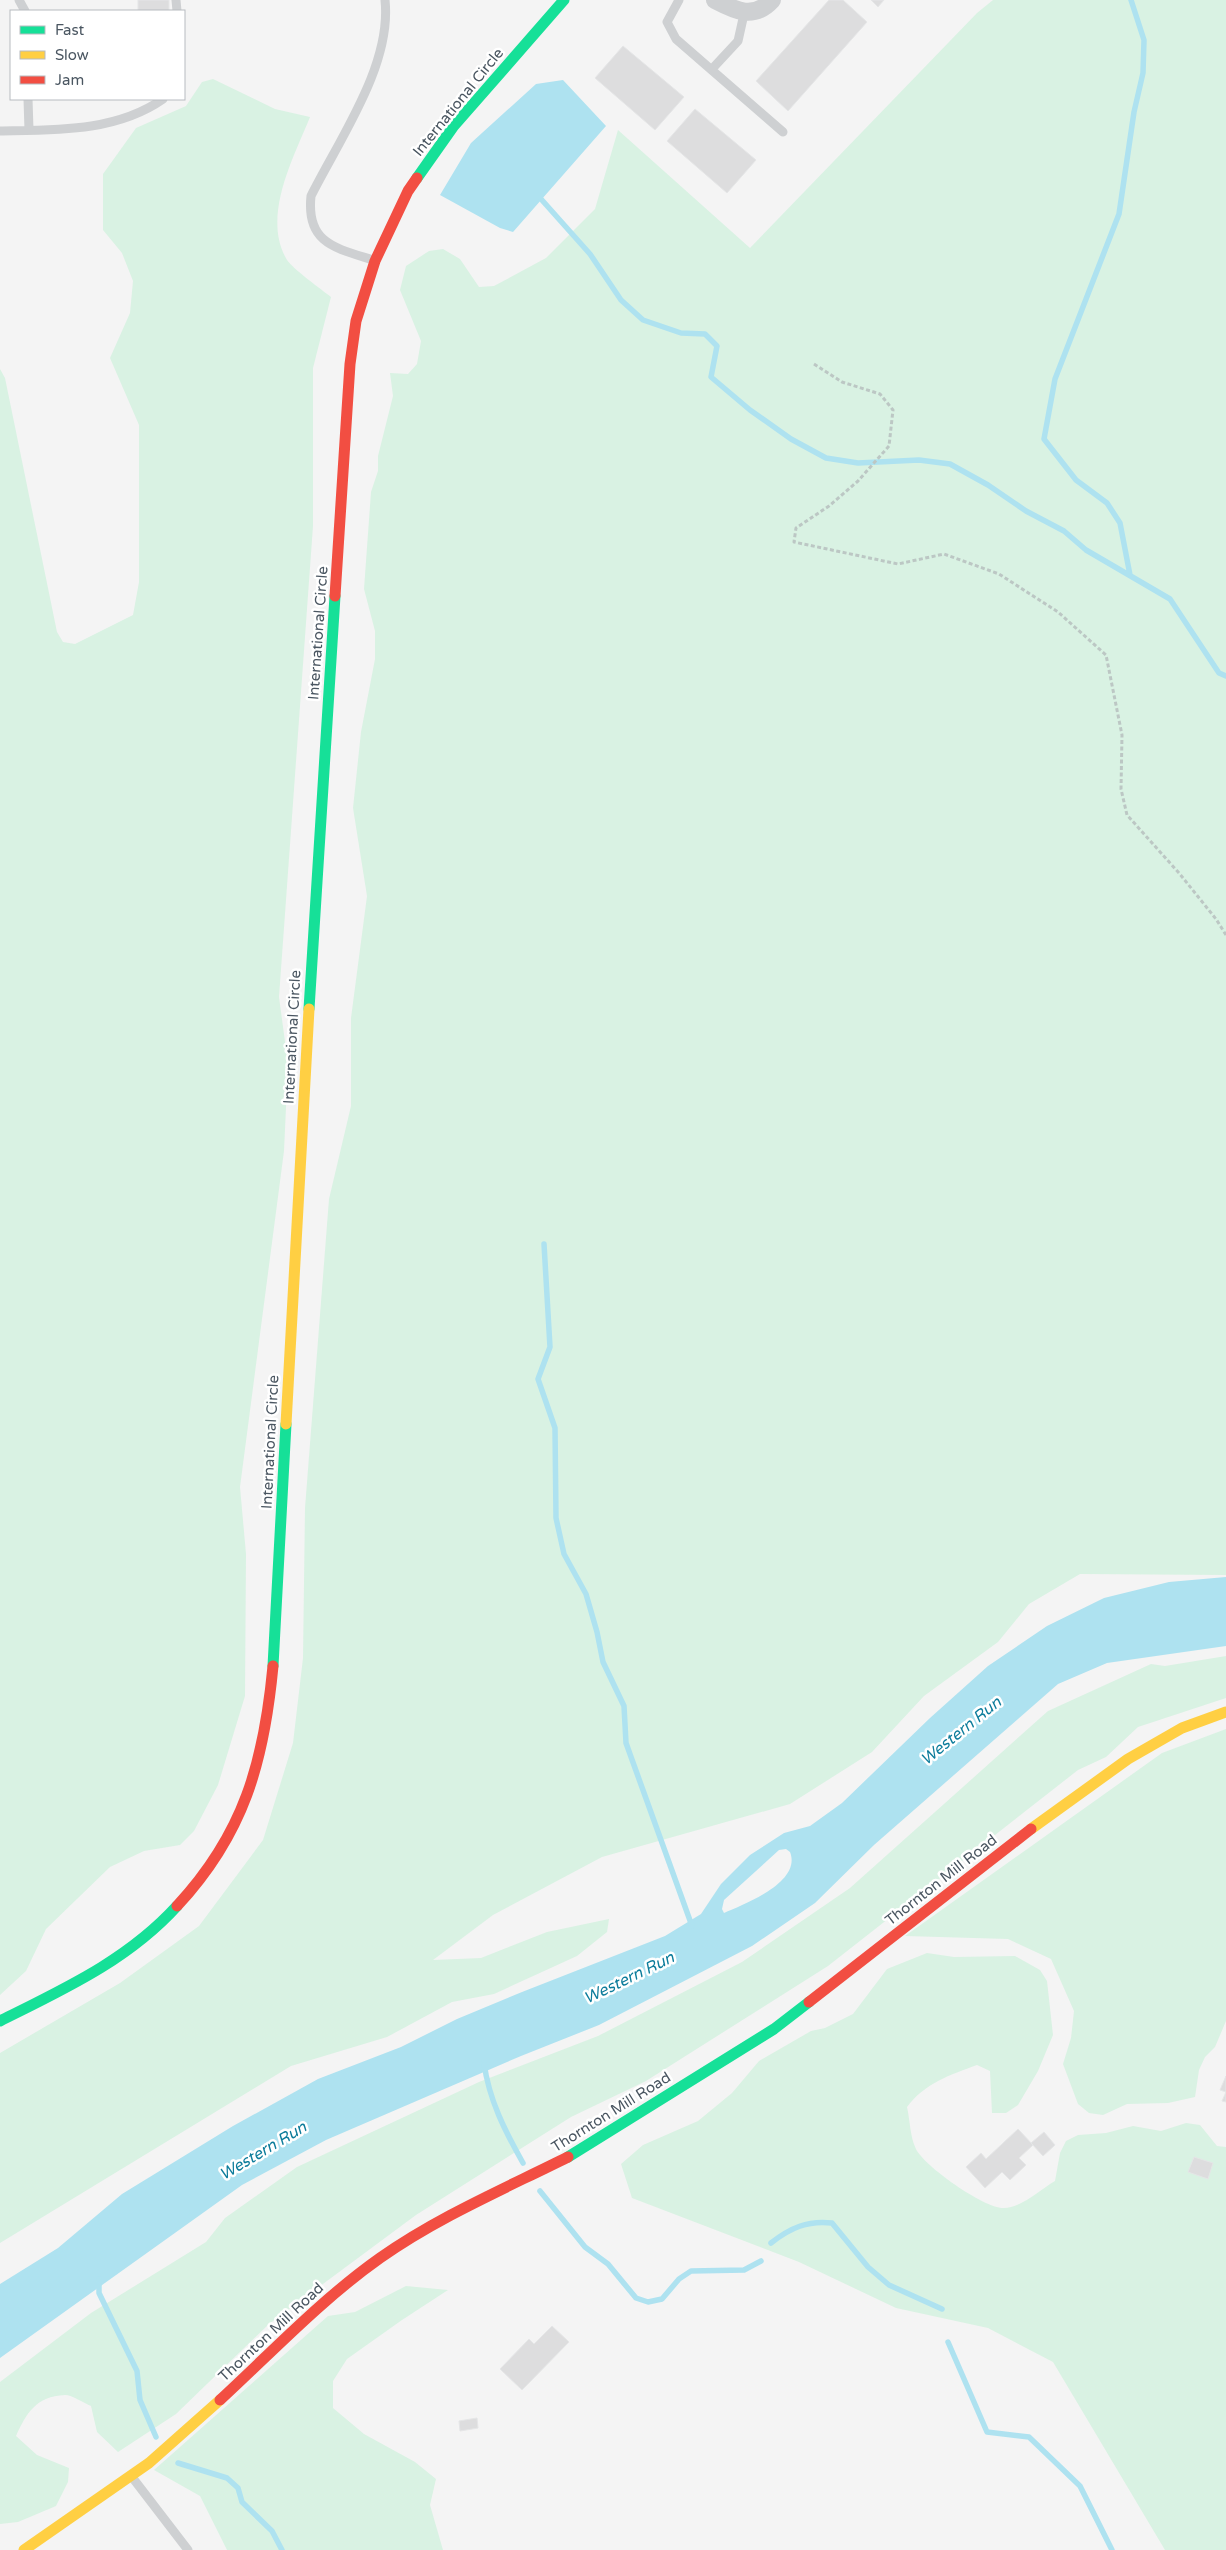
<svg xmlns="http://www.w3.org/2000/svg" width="1226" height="2550" viewBox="0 0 1226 2550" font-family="'Varela Round',sans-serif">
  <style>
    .green { fill: #d9f2e3 }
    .water { fill: #aee2f0; fill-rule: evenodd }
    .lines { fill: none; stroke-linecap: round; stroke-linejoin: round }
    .stream { stroke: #aee2f0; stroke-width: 5.5 }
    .building { fill: #ddddde; stroke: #e5e6e7 }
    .path { stroke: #bcc7c4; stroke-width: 3; stroke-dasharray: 4 2.5; stroke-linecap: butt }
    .lane { stroke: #ced0d2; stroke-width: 9 }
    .street { stroke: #ced0d2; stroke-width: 18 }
    .fast { stroke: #16e098; stroke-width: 11 }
    .slow { stroke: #ffcf43; stroke-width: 11 }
    .jam { stroke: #f24e42; stroke-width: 11 }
    .labels { text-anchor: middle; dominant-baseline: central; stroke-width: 5; stroke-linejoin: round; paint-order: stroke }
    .street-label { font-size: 15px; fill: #4a5661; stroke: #fff }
    .water-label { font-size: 16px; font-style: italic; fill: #0c7c9b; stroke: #fff }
  </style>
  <rect width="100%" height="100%" fill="#f4f4f4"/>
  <path class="green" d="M993,0h233v1575l-146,-1 -51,30 -31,38 -74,54 -52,56 -82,52 -188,53 -109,58 -60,45 48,-2 66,-26 62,-13 -2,13 -30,24 -83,38 -42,8 -65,35 -96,29 -291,177v-190l120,-70 79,-57 64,-86 30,-97 10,-85 2,-150 24,-309 22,-93v-88l16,-122 -14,-88 8,-76 14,-73v-28l-11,-42 7,-97 7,-21v-15l15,-60 -3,-23 18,1 9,-10 4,-23 -21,-51 6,-24 23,-15 14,-2 17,10 19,28 15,-1 52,-28 49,-49 23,-79 132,118 227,-235z
    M213,79l62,30 35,8c-16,40 -49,100 -23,143 6,9 34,29 44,37l-18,71v158l-34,471 9,67 -4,87 -44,336 6,67 -1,142 -27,89 -24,46 -14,14 -36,6 -34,16 -64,62 -20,42 -26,24v-1626l5,9 52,254 6,10 12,2 58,-29 6,-33v-157l-29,-67 20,-45 3,-32 -11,-28 -19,-23v-56l33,-46 50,-22 16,-24z
    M1226,1656v42l-88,29 -32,30 -28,13 -250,196 -182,115 -75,36 -155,98 -147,109 -93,90 -58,38 -21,-20 -6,-26c-7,-3 -19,-11 -26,-11 -29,1 -39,19 -49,41l21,19 32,13 -1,14 -12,24 -38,16 -18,2v-142l91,-69 115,-71 19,-24 72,-51 182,-85 119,-46 144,-74 108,-74 198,-177 103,-47 14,2z
    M1226,1729v292l-11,26 -10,10 -6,13 -4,27 -27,6 -41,1 -24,11 -14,-2 -11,-9 -15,-40 8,-26 3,-27 -23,-52 -43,-20 -103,-3 257,-183z
    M927,1953l27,4 61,-1 25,14 7,11 6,54 -15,36 -20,34 -12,8h-14l-2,-42 -13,-6c-27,10 -52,18 -70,42 3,13 3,30 9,42 8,17 69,60 88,59 17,0 37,-19 51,-27l5,-28 6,-12 12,-6 28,-2 27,-7 28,5 25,-8 14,2 17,21 9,1v403h-61l-112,-188 -65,-34 -92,-20 -97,-46 -167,-64 -11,-34 22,-19 55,-24 34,-28 27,-32 52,-30 14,-3 28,-14 34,-45z
    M406,2286l42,4 -46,30 -55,39 -14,22v27l31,26 51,28 21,17 -6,26 13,45h-216l-27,-54 -46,-26 174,-154 27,-4z"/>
  <path class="water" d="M563,80l43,46 -93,106 -13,-4 -60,-33 31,-52 65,-59z
    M1226,1577v69l-119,17 -49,21 -184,161 -59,58 -63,43 -153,79 -78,31 -195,84 -84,45 -242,173v-74l58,-36 64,-54 111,-68 85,-47 83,-32 56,-28 65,-27 143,-56 36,-22 20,-30 29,-29 34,-22 26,-7 32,-23 88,-85 58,-52 59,-40 57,-28 65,-16zM786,1849l4,3c12,30 -45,52 -66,61l-2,-4 2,-9 55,-50z"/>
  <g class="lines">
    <path class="stream" d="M541,199l49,55 31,46 22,20 38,13 24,1 12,12 -6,31 39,33 41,29 35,19 32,5 61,-3 31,4 38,21 38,26 38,20 22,19 84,49 49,74 7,3
      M1130,575l-10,-52 -13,-20 -31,-23 -32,-41 11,-60 64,-165 15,-102 9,-39 1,-33 -13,-40
      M544,1244l6,103 -12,32 17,49 1,90 8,36 22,40 11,38 6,30 21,44 2,37 66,183
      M484,2063c5,37 21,68 39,100
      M540,2191l45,56 23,17 28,34 12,4 14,-3 17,-20 12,-8 53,-1 17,-9
      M771,2243c19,-15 37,-23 61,-20l36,44 21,18 53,24
      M99,2279v14l38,78 3,29 16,37
      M948,2342l39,90 42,5 51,49 32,64
      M178,2463l49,15 11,10 4,14 30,29 10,19"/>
  </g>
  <path class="building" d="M138,0h31v11h-31z
    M829,0h14l24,22 -79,89 -32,-30z
    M871,0h13l-6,7z
    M623,46l61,51 -29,33 -60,-52z
    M695,109l61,51 -29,33 -60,-52z
    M1226,2076v26l-4,-1 4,-9 -6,-2z
    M1018,2129l15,16 -14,13 7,7 -16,15 -8,-8 -17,16 -19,-21 15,-14 5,6z
    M1044,2132l11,13 -12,11 -12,-13z
    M1194,2157l19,6 -5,16 -20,-7z
    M552,2326l17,16 -47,48 -22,-21 29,-30 5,5z
    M477,2418l1,10 -18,3 -1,-10z"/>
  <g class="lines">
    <path class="path" d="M814,364l28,18 38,12 13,16 -4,36 -31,35 -29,25 -33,22 -2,14 104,22 46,-10 55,20 59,38 48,43 16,80 -1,54 6,26 52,58 37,46 10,16"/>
    <path class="lane" d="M19,0l6,11
      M176,0l1,11
      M679,0l-12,22 9,17 107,93
      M712,69l26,-28 6,-27
      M28,99l1,31
      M0,131c55,-1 116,1 163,-32
      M373,260c-38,-12 -67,-17 -62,-64 29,-58 81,-131 74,-196
      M132,2477l56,73"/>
    <path class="street" d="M715,0c21,11 39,20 57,0"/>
    <path class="fast" d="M417,178l36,-51 111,-127
      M309,1009l26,-413
      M273,1666l13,-242
      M0,2021c64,-32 128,-61 177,-115
      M568,2157l206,-128 35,-27"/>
    <path class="slow" d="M286,1424l23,-415
      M1031,1829l97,-70 54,-31 44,-16
      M24,2550l125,-87 71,-63"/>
    <path class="jam" d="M335,596l15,-232 6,-43 19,-60 33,-70 9,-13
      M177,1906c67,-72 87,-144 96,-240
      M809,2002l222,-173
      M220,2400c52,-48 102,-101 160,-142 58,-41 124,-69 188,-101"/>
  </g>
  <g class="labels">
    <g class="street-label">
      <text transform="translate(458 102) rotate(-51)">International Circle</text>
      <text transform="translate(318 633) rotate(-86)">International Circle</text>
      <text transform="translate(292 1037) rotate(-87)">International Circle</text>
      <text transform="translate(270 1442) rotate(-87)">International Circle</text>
      <text transform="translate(941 1880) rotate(-38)">Thornton Mill Road</text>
      <text transform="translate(611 2112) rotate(-32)">Thornton Mill Road</text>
      <text transform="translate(271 2332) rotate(-43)">Thornton Mill Road</text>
    </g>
    <g class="water-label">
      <text transform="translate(961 1731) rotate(-39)">Western Run</text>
      <text transform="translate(629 1978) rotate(-26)">Western Run</text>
      <text transform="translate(263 2151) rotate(-31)">Western Run</text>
    </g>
  </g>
  <rect x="10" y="10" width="175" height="90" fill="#ffffff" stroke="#b7bbc0"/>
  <rect x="20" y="26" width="25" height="8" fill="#16e098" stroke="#b7bbc0"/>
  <text x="55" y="35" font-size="15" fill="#4a5661">Fast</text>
  <rect x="20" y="51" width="25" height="8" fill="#ffcf43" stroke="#b7bbc0"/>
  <text x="55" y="60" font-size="15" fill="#4a5661">Slow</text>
  <rect x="20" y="76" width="25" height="8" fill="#f24e42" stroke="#b7bbc0"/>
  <text x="55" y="85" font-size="15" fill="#4a5661">Jam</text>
</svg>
